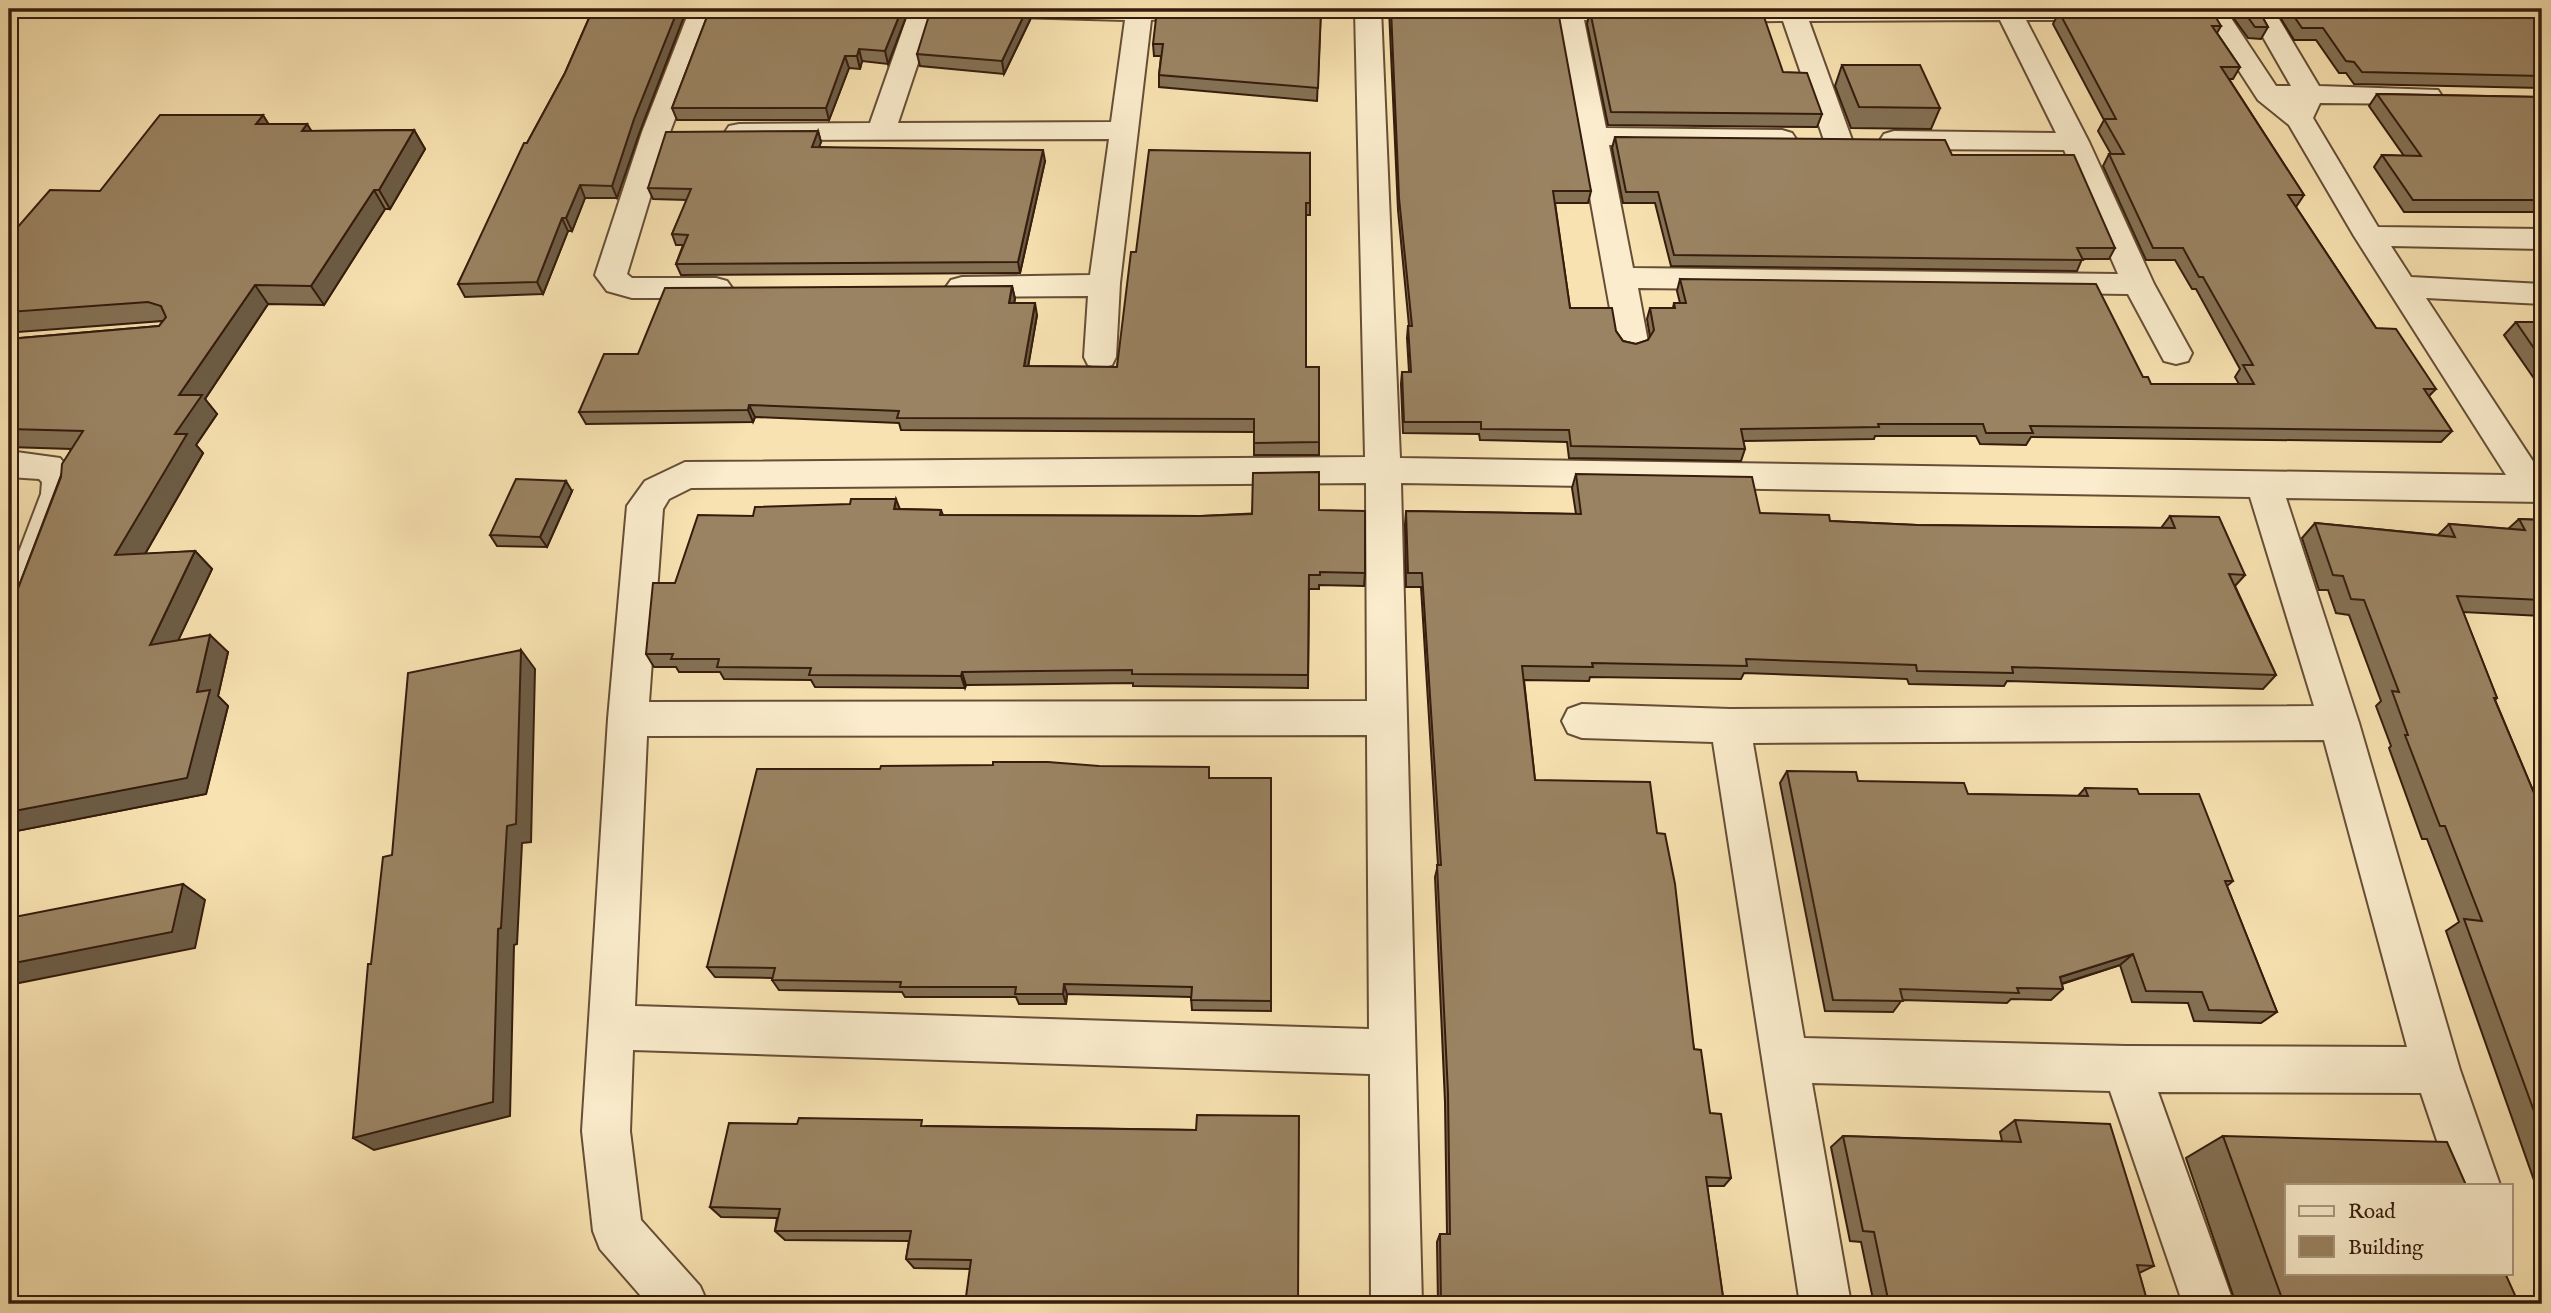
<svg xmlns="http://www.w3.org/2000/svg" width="2551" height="1313" viewBox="0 0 2551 1313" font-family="'IM FELL English',serif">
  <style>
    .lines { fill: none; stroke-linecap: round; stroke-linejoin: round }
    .minor-casing { stroke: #664e36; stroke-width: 4 }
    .minor { fill: #faeccc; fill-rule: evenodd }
    .wall { fill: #847154; stroke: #351c0d; stroke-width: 2 }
    .shaded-wall { fill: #6c5c45; stroke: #351c0d; stroke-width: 2 }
    .building { fill: #9a8362; stroke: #351c0d; stroke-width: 2 }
  </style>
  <rect width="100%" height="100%" fill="#f8e2b1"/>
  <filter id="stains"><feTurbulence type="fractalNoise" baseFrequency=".00286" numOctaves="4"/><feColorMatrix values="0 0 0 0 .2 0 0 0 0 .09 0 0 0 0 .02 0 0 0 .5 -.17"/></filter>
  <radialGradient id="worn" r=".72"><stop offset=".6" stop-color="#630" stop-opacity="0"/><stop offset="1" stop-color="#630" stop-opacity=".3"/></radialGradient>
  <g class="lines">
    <g class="minor-casing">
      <path id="minor" d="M690,9h26l-46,123 -43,142 5,4h84l11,3 5,7 -5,7 -11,3h-84l-25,-7 -12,-16 47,-143z
        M910,9h26l-38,114 213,-1 14,-102 -109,-3 -9,-3 -4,-5h172l3,4 -4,5 -23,2 -31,263 -4,74 -4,8 -12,3 -12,-3 -4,-8 4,-61 -126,1 -11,-3 -5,-7 5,-7 11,-3 128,-2 19,-136 -370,1 -10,-2 -4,-6 4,-6 10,-2 131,-1z
        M1355,9h26l19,449 1106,17 -152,-239 -65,-111 -31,-25 -59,-91h26l51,77h15l-44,-77h26l46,77 119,4 4,6 -4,6 -10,2 -108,-1 -7,15 65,109 164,2v20l-151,-3 20,31 131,7v20l-116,-6 116,177v27l-256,-4 73,225 101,347 40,115h-48l-31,-92 -263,-1 76,212h-51l-73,-213 -298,-8 39,221h-51l-87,-562 -131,-4 -14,-5 -6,-12 6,-12 14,-5 148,5 584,-3 -64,-209 -849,-14 21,821h-51l-1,-230 -737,-24 -3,81 11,89 59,66 8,18h-60l-48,-55 -7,-18 -11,-100 26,-412 19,-213 18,-25 40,-19 680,-5zM1366,483l1,218 -718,1 14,-193 6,-10 22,-11zM1367,735l2,294 -734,-23 12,-270zM2324,740l83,307 -281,-1 -322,-8 -51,-295z
        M1487,9h163l4,5 -4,5 -9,3 -57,-2 22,108 176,2 10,3 4,6 -4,6 -10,3 -173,-3 24,123 485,6 -54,-124 -170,-1 -10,-3 -4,-6 4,-6 10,-3 162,2 -56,-113 -191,1 43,119 -4,6 -10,3 -10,-3 -4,-6 -41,-119 -71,1 -9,-3 -4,-5 4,-5h403l2,3 -4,5 -9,3h-69l63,122 65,142 38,69 -4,8 -12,3 -12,-3 -36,-67 -490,-6 10,54 -5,8 -11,3 -11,-3 -5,-8 -58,-323 -58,-2 -9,-3z
        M9,451l51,7 17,20v16l-49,132 -6,11 -13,4v-63l32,-84 1,-12 -3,-3 -30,-2z"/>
    </g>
    <use href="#minor" class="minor"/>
  </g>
  <path class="wall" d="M593,9h86l4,10 -43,112 -23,67h-32l-13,33h-4l-25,63 -78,3 -7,-13 69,-141 38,-70z
    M710,9h199l-21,55 -26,-3 -2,8 -11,-1 -20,52h-152l-5,-12z
    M1321,9l-4,92 -158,-14v-12l2,-19h-7l-1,-12 63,-33z
    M1389,9h131l71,182 -3,12h-33l15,105 46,23 7,10 13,3 12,-4 2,-3 -3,-18 3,-11h23l1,-5h6l-3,-12 3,-12 463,98 8,7h88l-4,-7 5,-8 -44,-80h-4l-17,-29h-29l-43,-94 6,-12h2l-13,-23 6,-11 -51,-96 6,-12 162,14 -4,7 23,34 -7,12h-4l75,116 -8,12 80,121 60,61 -7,7 23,35 -11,11 -410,-5 -5,8 -46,-1 -4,-8h-101l-1,3 -131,2 2,8 -4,12 -172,-3 -2,-16 -87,-2 -1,-6 -76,-1 -2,-49 1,-12h7l-2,-34 1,-12h1l-11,-116z
    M2227,9h31l10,18 -7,12 -13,-1z
    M2275,9h267v79l-188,-4 -8,-11h-7l-23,-33h-22z
    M1590,11l232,103 -5,13 -209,-2 -21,-101z
    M1030,20l-26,54 -84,-8 -3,-12z
    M1842,65l98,43 -9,21 -80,-1 -16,-42z
    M2377,94l165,3v115h-138l-30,-45 8,-12 22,1 -35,-50z
    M268,124h39l4,7 103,-1 11,19 -35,60h-5l-61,96 -56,-1 -63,95 12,15 -21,31 7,8 -58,101 50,-3 17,18 -34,71 50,12 -10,44 10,10 -22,88 -195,38 -2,7v-227l62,-163 -62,-2v-108l150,-13 4,-5 -145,11 -9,-10v-77l3,-4 -3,-4 91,-46z
    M818,131l3,11 -2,5 226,14 -25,112 -339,2 -5,-11 7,-19h-7l-4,-11 15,-34 -34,-1 -5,-11z
    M1615,137l337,18 163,93 -6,11h-27l-5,12 -406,-5 -16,-63h-32l-11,-55z
    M1310,153v62h-4v152l13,75v13h-65v-23l-353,-2 -2,-7 -144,-6 -2,5 -167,2 -7,-12 59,-58 374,-68 3,13 -1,4 23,12 -9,51 89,1 19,-115z
    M2516,322h26v68l-38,-55z
    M1576,474l184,39 70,8 87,4 244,3 9,-12 75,59 -10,11 41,89 -13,14 -256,-8 -3,5 -95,-2 -2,-5 -163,-6 -3,6 -151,-2 -1,4 -65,-1 11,100 122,53 37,216 16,64 21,65 -7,8h-17l17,118h-286l-1,-62 3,-8h7l-2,-132 -10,-225 3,-12 -17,-278h-15l-1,-62 1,-14 170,3 -4,-26z
    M572,491l-25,56 -50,-1 -7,-11z
    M900,509l41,1 2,5 258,1 118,-6 46,63 -1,13 -45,-1v4h-10l-1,99 -175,-2v-3l-167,2 -1,3 -150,-1 -4,-7 -87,-1 -4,-7h-41l-3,-5h-22l-8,-13 29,-71 78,-67z
    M2519,519l23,1v96l-79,-4 34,86 -2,2 47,112v391l-96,-272 13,-9 -32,-83h-5l-33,-91 2,-2 -15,-40 5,-5 -32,-86 -13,-2 -8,-23h-9l-17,-52 13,-15 123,12 11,-11 59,5z
    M1787,771l71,10 110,13 110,2 7,-8 54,6 94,87 -6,5 50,126 -16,11 -67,-2 -6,-18 -56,-1 -12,-37 -58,19 1,5 -12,11 -40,-1 -4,4 -105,-3 -9,12 -68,-1 -45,-228z
    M1210,778h61v233l-79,-1 -1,-13 -124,-3 -1,10h-47l-3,-7h-111l-3,-5 -123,-2 -7,-10v-2l-57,-1 -8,-10z
    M1299,1116l-329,153 -56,-1 -8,-9 3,-18 -124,-1 -10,-9 2,-13 -56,-1 -11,-10 216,-81 270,4z
    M2015,1120l139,146 -15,7 9,31h-274l-13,-62 -11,-1 -19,-94 12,-11 159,5 -2,-9z
    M2223,1136l296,168h-283l-50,-146z"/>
  <path class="shaded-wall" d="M678,9h1l4,10 -43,112 -23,67 -5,-12 22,-67z
    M902,9h7l-21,55 -3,-13z
    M1027,9l3,11 -26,54 -2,-13z
    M859,49l3,12 -2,8 -3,-13z
    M845,56l4,12 -20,52 -3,-12z
    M263,115l12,19 -19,-10z
    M307,124l12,19 -17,-12z
    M414,130l11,19 -35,60 -11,-19z
    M818,131l3,11 -6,16 -3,-11z
    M1043,150l2,11 -25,112 -2,-11z
    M580,185l5,13 -13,33 -6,-13z
    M374,190l11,19 -61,96 -13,-19z
    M562,218l6,13 -25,63 -6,-12z
    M255,285l13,19 -63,95 12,15 -21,31 7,8 -69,120 -19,-18 60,-121 4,-39z
    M1012,286l3,13 -4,16 -2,-12z
    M1035,303l2,12 -11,64 -2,-13z
    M749,405l6,12 -2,5 -5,-12z
    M566,481l6,10 -25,56 -7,-10z
    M896,499l5,13 -7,-3z
    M195,551l17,18 -44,93 -18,-17z
    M210,635l18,17 -10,44 10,10 -22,88 -195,38 -2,7v-27l188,-120z
    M521,650l14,19 -4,173 -9,1 -5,101 -3,1 -4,171 -136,34 -21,-12 145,-209z
    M962,672l4,13 -1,3 -4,-12z
    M183,884l22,16 -10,48 -186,37v-21z
    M2133,954l-13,11 -72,23 12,-11z
    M1064,984l3,10 -1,10 -3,-10z"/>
  <path class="building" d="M593,9h85l-44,110 -22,67 -32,-1 -14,33h-4l-25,64 -79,2 66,-141h3l38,-70z
    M710,9h192l-17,42 -26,-2 -2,7h-12l-19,52h-154z
    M931,9h96l-25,52 -85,-7z
    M1225,9h96l-3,79 -159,-13 4,-31h-10l4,-34 59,1z
    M1391,9h129l38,2 33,180h-38l17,117h42l4,23 7,10 13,3 12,-4 6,-10 -4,-22h25l-1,-5h12l-6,-24 416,5 47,93h5l3,7h103l-11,-19h10l-50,-88h-4l-16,-29h-30l-44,-94h15l-20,-35h12l-57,-107 43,-1 5,-2h104l10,17h-9l28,41h-19l83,128h-16l88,133 20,1 40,60h-12l28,42 -422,-5 3,7h-47l-3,-9h-105l1,3 -138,2 4,20 -174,-3 -2,-16 -88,-1v-7h-77l-2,-50h9l-3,-46h4l-13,-128z
    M2242,9h16l10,18h-13z
    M2289,9h253v67l-180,-4 -8,-10 -8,-1 -23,-33h-21z
    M1590,11l173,3 20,58 24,1 15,41 -211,-2z
    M1842,65h78l20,43 -81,-1z
    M2377,94l165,3v103h-129l-31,-45 39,1z
    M160,115h103l-7,9h51l-5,7 112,-1 -35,60h-5l-63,96 -56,-1 -76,110h23l-27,39h12l-72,121 80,-4 -45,94 60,-10 -13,57 13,-2 -23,88 -178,34v-149l4,-11h-4v-40l52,-135 1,-13 21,-33 -74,-2v-90l150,-13 7,-9 -5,-11 -13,-4 -139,10v-9l1,-1 -1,-1v-56l6,-7 -6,-1 41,-47 50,1z
    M818,131l-6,16 231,3 -25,112 -342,2 12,-29 -16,-1 19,-45 -43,-1 18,-56z
    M1615,137l330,3 7,15h122l41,93h-38l6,12 -409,-5 -16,-63h-32z
    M1149,150l161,3v50h-4v164h13v75l-65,1v-24l-357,-1 2,-7 -150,-6 -1,5 -169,2 25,-58h34l27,-66 347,-2 -3,17h26l-11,63 93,1 14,-115h5z
    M2516,322h26v38z
    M1319,472v38l46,1v62l-45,-1v3h-11l-1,100 -176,-1v-4l-170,2 -1,4 -152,-1 2,-7 -94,-1 2,-8h-48l2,-5h-27l7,-71h22l23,-68 55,1 2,-9 95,-3 1,-5h45l-2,10 47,1 -1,5 261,1 51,-2 1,-41z
    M1576,474l176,3 8,36 69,2 1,6 87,4 258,3 -5,-12 49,1 26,58 -16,-1 47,101 -264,-8 1,6 -96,-2 -1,-6 -170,-6 1,7 -155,-3 1,4 -71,-1 13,114 115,2 7,51 8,1 10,50 19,165 7,1 9,63 11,1 10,64 -25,-1 18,127h-283l-1,-70h10l-2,-141 -11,-228h4l-19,-292h-14l-2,-62 175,3z
    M516,479l50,2 -26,56 -50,-2z
    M2519,519l23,1v80l-85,-4 40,102h-3l48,114v26l-5,-1 5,12v284l-78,-214 18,2 -37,-95h-5l-35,-91h3l-16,-44 7,1 -35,-92 -13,-1 -8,-23 -10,-1 -18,-52 140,14 -6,-13 76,6z
    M521,650l-5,174 -9,2 -6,102 -3,1 -5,173 -140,36 15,-174h3l12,-107 9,-2 16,-182z
    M993,762h55l51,4 110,1v11h62v223l-80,-1 1,-13 -128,-3 -1,10h-48l1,-7h-116l1,-5 -129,-2 3,-12 -68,-1 50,-198h123l1,-3 112,-1z
    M1787,771l69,1 2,9 106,2 4,11 120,2 -3,-8 52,1 2,5h60l34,87h-8l52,131 -68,-2 -7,-18 -56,-1 -13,-37 -73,23 3,12 -46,-1 2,5 -119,-4 3,12 -70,-1z
    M183,884l-11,48 -163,32v-46z
    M1197,1115l102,1 -1,188h-333l6,-44 -65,-1 5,-28h-136l5,-22 -70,-2 19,-84 68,1 2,-6 123,2 -1,6 275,4z
    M2015,1120l95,4 44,142 -17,-1 11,39h-259l-15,-72 -11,-1 -20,-95 178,6z
    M2223,1136l224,6 19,43h-179v88h218l14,31h-235z"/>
  <rect width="2551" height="1313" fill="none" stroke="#f8e2b1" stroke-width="35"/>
  <rect x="10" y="10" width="2530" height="1292" fill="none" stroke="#351c0d" stroke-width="3.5"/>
  <rect x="18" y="18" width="2516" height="1278" fill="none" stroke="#351c0d" stroke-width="2"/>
  <rect x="2285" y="1184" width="228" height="91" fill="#faeccc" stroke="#ab9980" stroke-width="2"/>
  <rect x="2299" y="1206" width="35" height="10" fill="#faeccc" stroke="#ab9980" stroke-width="2"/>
  <text x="2348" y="1218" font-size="21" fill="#351c0d">Road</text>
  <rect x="2299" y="1236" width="35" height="21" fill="#9a8362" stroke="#ab9980" stroke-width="2"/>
  <text x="2348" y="1254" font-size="21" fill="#351c0d">Building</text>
  <rect width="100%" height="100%" filter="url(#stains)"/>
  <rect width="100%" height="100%" fill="url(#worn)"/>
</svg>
